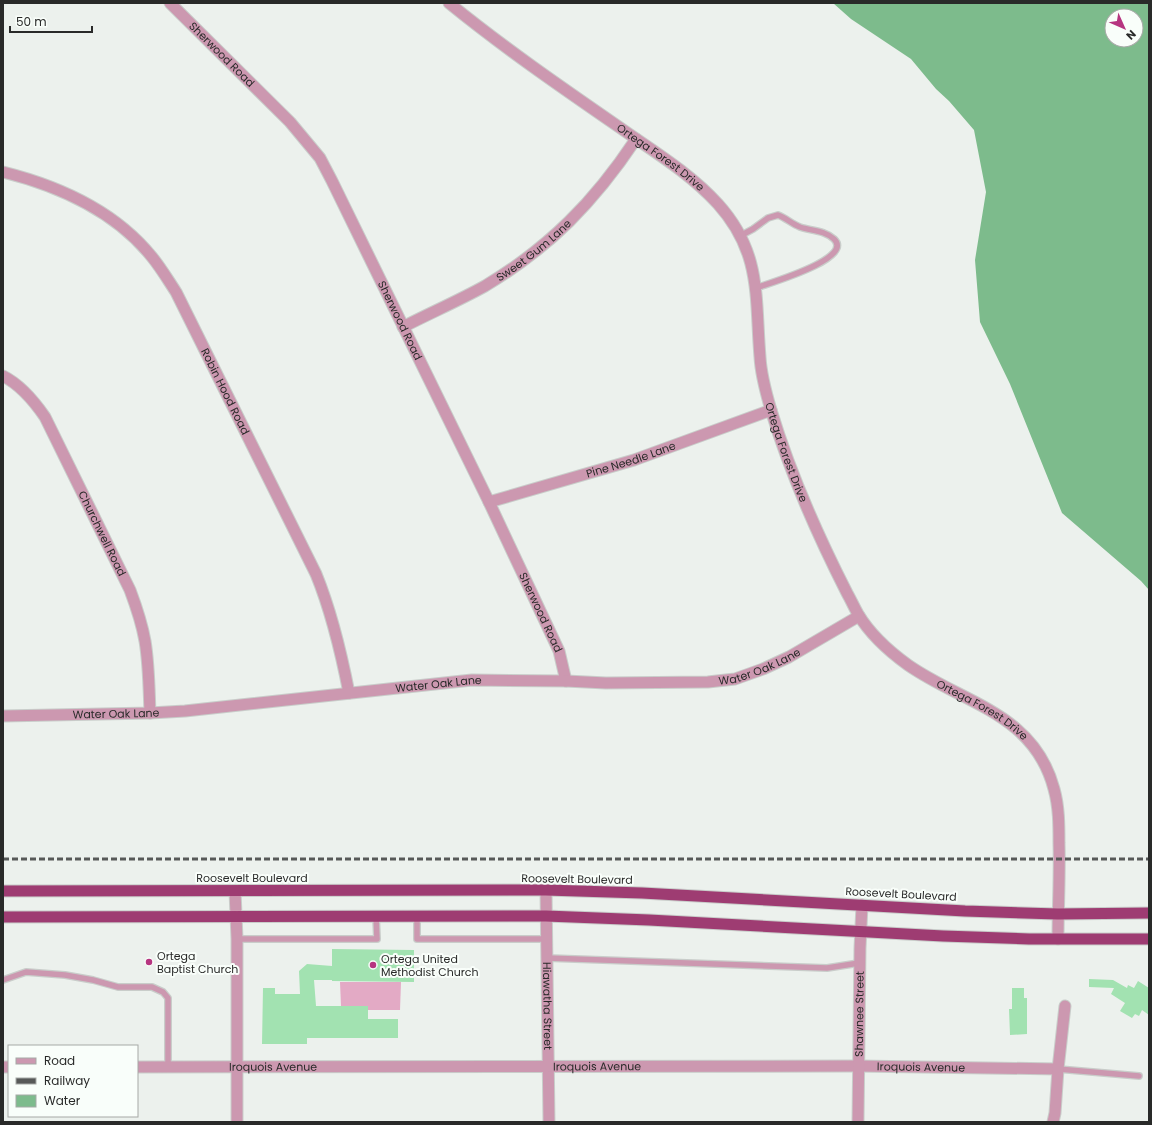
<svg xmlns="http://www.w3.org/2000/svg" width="1152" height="1125" viewBox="0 0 1152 1125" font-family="Poppins,sans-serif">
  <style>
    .green { fill: #e3aac5 }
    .water { fill: #7dbb8c; fill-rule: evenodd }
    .building { fill: #a2e2b1 }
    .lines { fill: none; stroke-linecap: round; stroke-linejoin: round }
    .service-casing { stroke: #c9cdca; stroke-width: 8 }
    .minor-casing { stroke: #c9cdca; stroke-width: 13 }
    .trunk-casing { stroke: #c9cdca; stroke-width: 13 }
    .service { stroke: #cc98b0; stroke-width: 5.5 }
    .minor { stroke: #cc98b0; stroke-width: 11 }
    .trunk { stroke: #9e3c72; stroke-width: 11 }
    .rail { stroke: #575958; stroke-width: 3; stroke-dasharray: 6 3; stroke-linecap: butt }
    .poi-dot { fill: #b63580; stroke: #f9fefa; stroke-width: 1.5 }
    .labels { text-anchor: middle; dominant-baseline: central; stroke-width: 4; stroke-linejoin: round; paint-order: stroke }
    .street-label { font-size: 11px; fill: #292a29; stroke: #f9fefa }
    .poi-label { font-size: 11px; fill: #292a29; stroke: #f9fefa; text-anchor: start }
  </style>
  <rect width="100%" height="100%" fill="#ecf1ed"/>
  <path class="green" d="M340,982h61l-1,28h-32l-27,-4z"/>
  <path class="water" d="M833,3h316v587l-8,-9 -79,-68 -52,-129 -30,-62 -5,-62 11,-68 -12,-62 -25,-29 -13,-12 -25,-30 -60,-40zM1112,16h24v24h-24z"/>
  <path class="building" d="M332,949l82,1v32l-82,-1v-1h-18l2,26h52v13h30v19h-91v6h-45l1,-56h12v6h25l-1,-23 8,-7 25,2z
    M1089,979l24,1 14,8 1,-3 6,3 4,-7 11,7v27l-7,-5 -3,6 -4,-2 -3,4 -12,-7 5,-8 -14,-9 3,-6 -25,-1z
    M1012,988h12v10h3v36l-17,1 -1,-26h3z"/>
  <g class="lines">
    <g class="service-casing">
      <path id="service" d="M740,236l13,-7 15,-11 10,-3c8,3 14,9 22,12 12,4 24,3 34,12 21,20 -68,45 -78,49
        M417,917v22h130
        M237,939h140l-1,-23
        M547,958l280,10 32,-5
        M3,980l23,-8 39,3 28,5 25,7h34l11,5 5,6v69
        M1058,1069l81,7"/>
    </g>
    <g class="minor-casing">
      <g id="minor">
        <path id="s1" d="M170,3l120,119 30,36 12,23 157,321 70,149 7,30"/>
        <path id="s2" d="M449,3c54,44 112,84 170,124 34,24 71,46 99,77 44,49 37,93 42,153 1,18 6,36 11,53 19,63 46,124 76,183 4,7 7,14 11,21 12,20 32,38 50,51 56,39 126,48 146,124 5,18 5,36 5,54 1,32 -1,64 -1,96"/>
        <path id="s3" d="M3,172c56,14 112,39 149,85 9,11 16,23 24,35l140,282c16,39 25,78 33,119"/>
        <path id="s4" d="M403,327c27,-14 55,-26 82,-41 65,-39 109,-84 151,-147"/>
        <path id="s5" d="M3,376c18,9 31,25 42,41l85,173c6,16 12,34 15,51 4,24 4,48 5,72"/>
        <path id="s6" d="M489,502l145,-42 137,-50"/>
        <path id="s7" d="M3,716l147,-3 35,-2 287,-31 94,1 40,2 102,-1 27,-3 28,-10 26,-12 70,-41"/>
        <path id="s8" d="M546,890l3,232"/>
        <path d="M235,891l2,48v183"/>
        <path d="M3,1067h6"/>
        <path id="s9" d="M137,1067l721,-1 200,3"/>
        <path id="s10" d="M858,1122l2,-174 2,-43"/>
        <path d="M1053,1122l2,-9 3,-44 7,-63"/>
      </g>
    </g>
    <g class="trunk-casing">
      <path id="trunk" d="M3,891l543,-1 96,3 323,18 93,3 91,-1
        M3,917l543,-1 103,4 294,16 86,3h120"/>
    </g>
    <use href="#service" class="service"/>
    <use href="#minor" class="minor"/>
    <use href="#trunk" class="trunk"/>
    <path class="rail" d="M3,859h1146"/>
  </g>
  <g class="poi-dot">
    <circle cx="149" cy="962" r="4"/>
    <circle cx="373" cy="965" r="4"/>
  </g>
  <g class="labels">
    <g class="street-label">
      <text stroke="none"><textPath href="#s1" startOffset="73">Sherwood Road</textPath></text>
      <text stroke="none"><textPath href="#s2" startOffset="262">Ortega Forest Drive</textPath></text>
      <text stroke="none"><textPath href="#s4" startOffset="152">Sweet Gum Lane</textPath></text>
      <text stroke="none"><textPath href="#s1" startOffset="397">Sherwood Road</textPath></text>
      <text stroke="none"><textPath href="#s3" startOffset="328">Robin Hood Road</textPath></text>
      <text stroke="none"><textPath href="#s2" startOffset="598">Ortega Forest Drive</textPath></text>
      <text stroke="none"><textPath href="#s6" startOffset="148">Pine Needle Lane</textPath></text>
      <text stroke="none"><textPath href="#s5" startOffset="189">Churchwell Road</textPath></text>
      <text stroke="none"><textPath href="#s1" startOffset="721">Sherwood Road</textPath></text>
      <text stroke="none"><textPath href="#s7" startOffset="761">Water Oak Lane</textPath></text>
      <text stroke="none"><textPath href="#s7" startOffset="437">Water Oak Lane</textPath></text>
      <text stroke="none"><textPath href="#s2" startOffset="934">Ortega Forest Drive</textPath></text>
      <text stroke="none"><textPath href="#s7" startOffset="113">Water Oak Lane</textPath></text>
      <text x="252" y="878">Roosevelt Boulevard</text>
      <text transform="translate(577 879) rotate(1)">Roosevelt Boulevard</text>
      <text transform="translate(901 894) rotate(3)">Roosevelt Boulevard</text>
      <text stroke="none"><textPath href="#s8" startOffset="116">Hiawatha Street</textPath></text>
      <text stroke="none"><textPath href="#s10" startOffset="108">Shawnee Street</textPath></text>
      <text stroke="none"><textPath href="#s9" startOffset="460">Iroquois Avenue</textPath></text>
      <text stroke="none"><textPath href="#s9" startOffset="136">Iroquois Avenue</textPath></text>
      <text stroke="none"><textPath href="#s9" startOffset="784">Iroquois Avenue</textPath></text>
    </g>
    <g class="poi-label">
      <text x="157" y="956">Ortega<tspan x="157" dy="13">Baptist Church</tspan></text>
      <text x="381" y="959">Ortega United<tspan x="381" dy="13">Methodist Church</tspan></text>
    </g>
  </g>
  <rect width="1152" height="1125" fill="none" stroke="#292a29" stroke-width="8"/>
  <rect x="8" y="1045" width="130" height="72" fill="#f9fefa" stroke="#a6a9a6"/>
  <rect x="16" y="1058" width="20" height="6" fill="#cc98b0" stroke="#a6a9a6"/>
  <text x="44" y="1065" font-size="12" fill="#292a29">Road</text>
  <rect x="16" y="1078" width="20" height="6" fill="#575958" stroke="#a6a9a6"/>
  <text x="44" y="1085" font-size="12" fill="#292a29">Railway</text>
  <rect x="16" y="1095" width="20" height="12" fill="#7dbb8c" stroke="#a6a9a6"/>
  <text x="44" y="1105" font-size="12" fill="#292a29">Water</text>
  <g transform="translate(1124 28) rotate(135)"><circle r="19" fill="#f9fefa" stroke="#a6a9a6"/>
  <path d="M0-3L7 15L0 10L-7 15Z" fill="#b63580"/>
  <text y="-6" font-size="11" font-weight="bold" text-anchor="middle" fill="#292a29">N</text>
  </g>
  <path d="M10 26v6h82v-6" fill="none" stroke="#292a29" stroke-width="2"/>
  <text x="16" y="26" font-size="12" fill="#292a29" stroke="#f9fefa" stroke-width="3" paint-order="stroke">50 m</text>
</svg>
